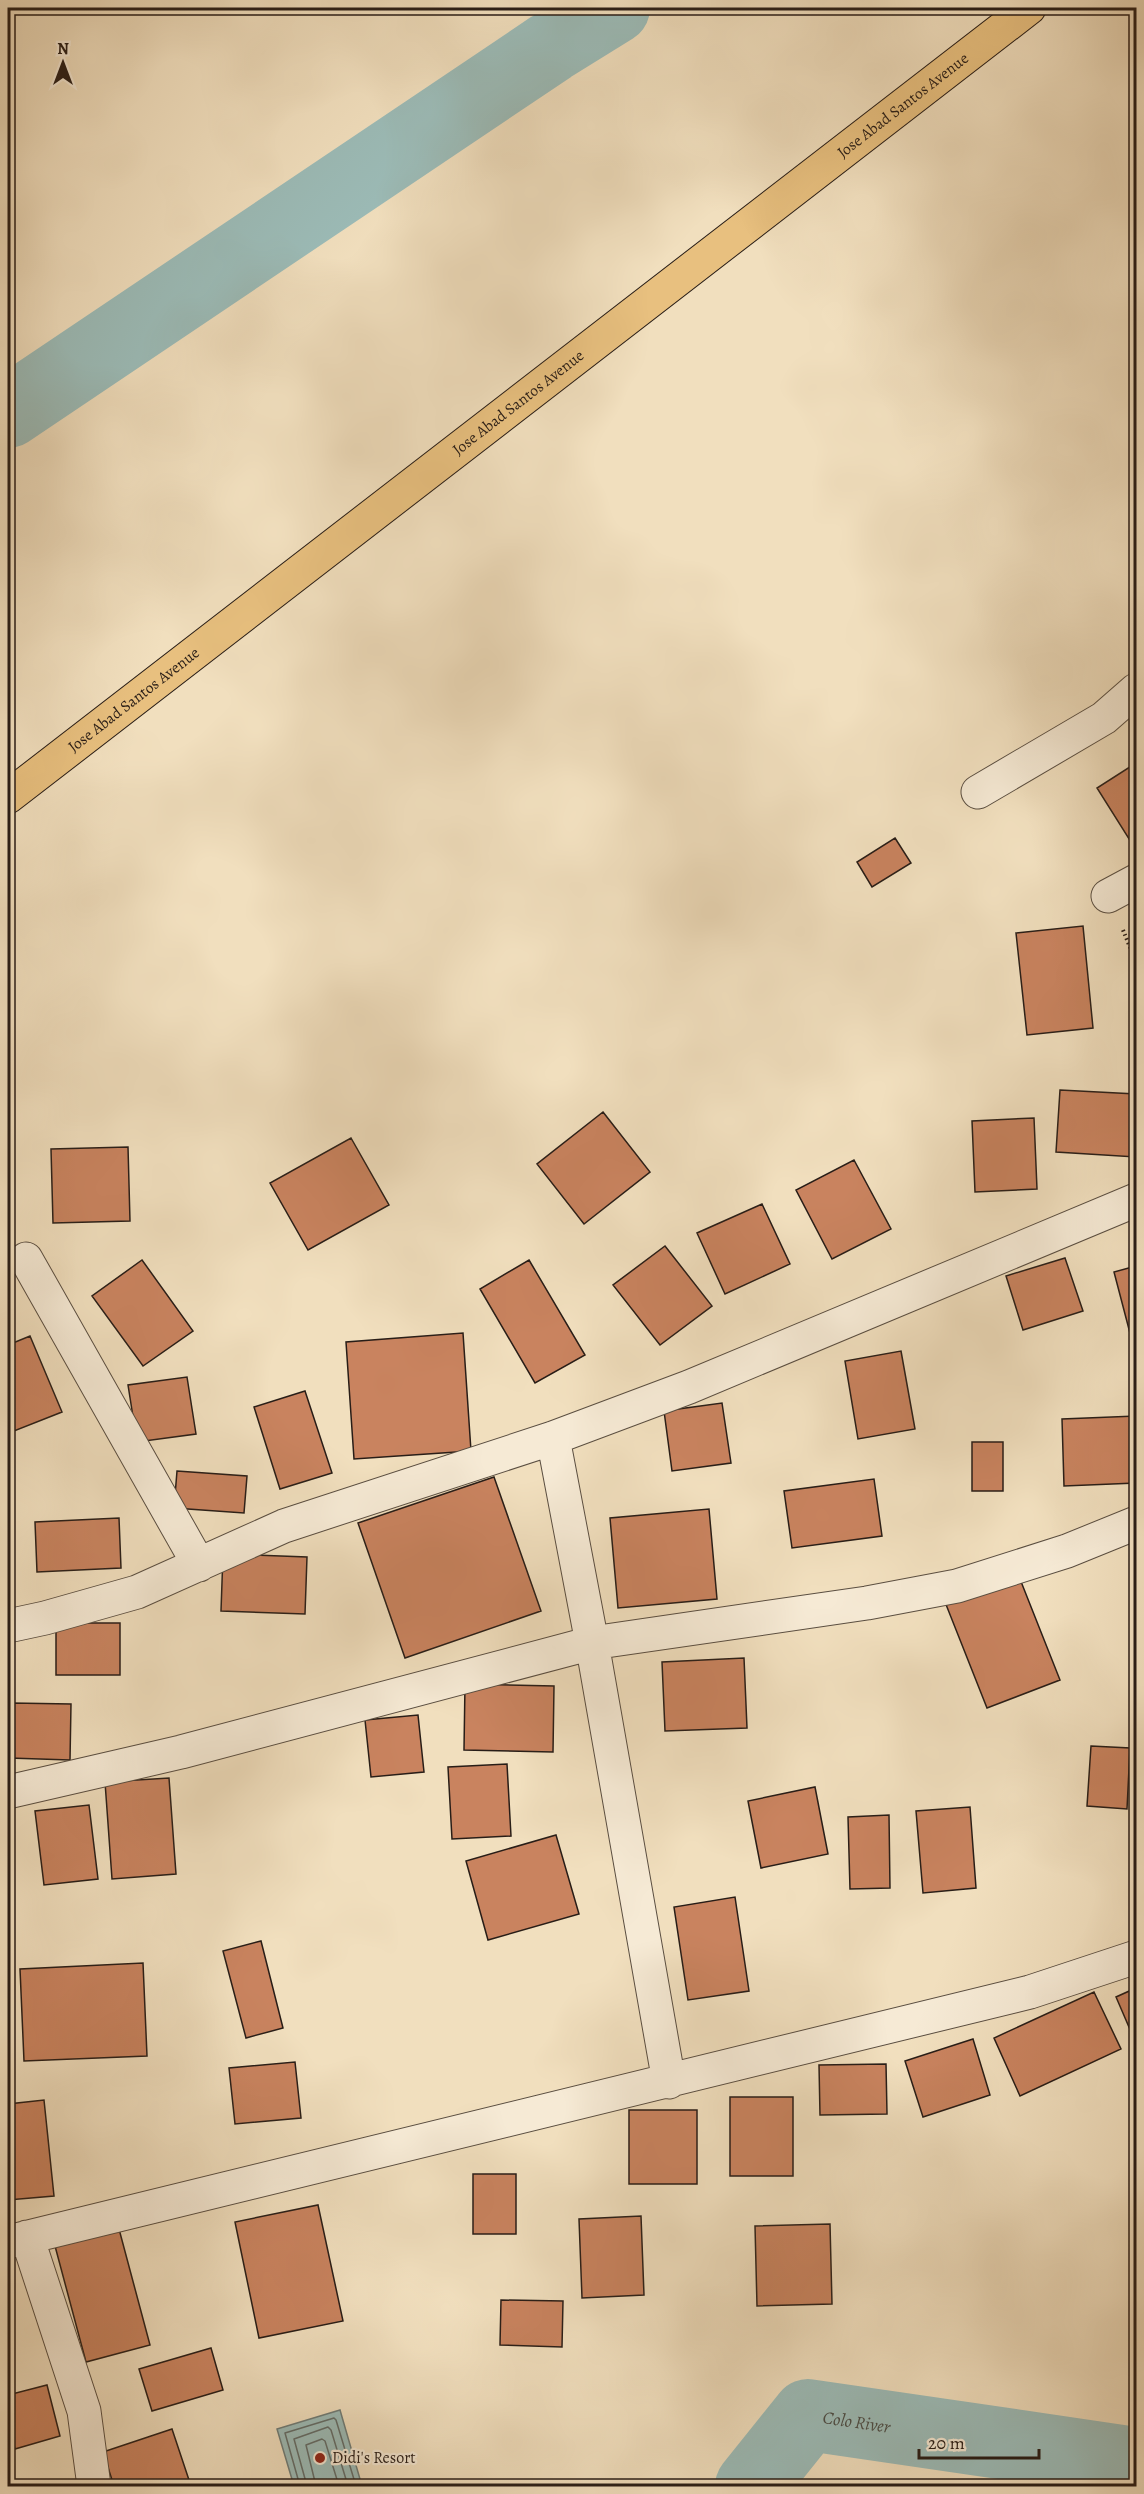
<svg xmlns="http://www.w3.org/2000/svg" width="1144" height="2494" viewBox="0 0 1144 2494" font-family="Alegreya,serif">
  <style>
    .water { fill: #9cbcb8; stroke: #6e7c78; stroke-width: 1.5 }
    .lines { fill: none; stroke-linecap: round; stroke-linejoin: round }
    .shore { stroke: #626c68; stroke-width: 1.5 }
    .river { stroke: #9cbcb8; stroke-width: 72 }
    .building { fill: #c9835f; stroke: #281d17; stroke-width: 1.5 }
    .minor-casing { stroke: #5a4e41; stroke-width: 35 }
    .trunk-casing { stroke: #281d17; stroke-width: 35 }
    .path { stroke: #281d17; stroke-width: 4; stroke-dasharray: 1.5 3; stroke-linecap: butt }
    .minor { stroke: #f6ead5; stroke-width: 33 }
    .trunk { stroke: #e8c07f; stroke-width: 33 }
    .poi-dot { fill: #8f2418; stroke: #f6ead5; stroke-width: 2 }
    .labels { text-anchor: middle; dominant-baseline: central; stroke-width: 4.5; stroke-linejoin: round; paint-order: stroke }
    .street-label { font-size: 16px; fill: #281d17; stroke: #f6ead5 }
    .poi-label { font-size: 16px; fill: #281d17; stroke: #f6ead5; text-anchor: start }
    .water-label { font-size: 18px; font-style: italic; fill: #4b4d47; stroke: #f6ead5 }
  </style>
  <rect width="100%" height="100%" fill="#f1dfbe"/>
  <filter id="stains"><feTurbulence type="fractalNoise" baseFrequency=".00333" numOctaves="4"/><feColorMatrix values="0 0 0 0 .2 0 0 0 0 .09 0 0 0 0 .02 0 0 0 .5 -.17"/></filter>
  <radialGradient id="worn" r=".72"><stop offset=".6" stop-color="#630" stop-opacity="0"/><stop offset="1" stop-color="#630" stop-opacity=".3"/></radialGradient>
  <path class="water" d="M340,2410l22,76h-68l-17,-57z"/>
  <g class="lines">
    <path class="shore" d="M300,2486l-15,-53 49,-15 2,2 20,66
      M307,2486l-13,-47 34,-12 3,3 17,56
      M316,2486l-10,-41 16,-6 3,2 14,45"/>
    <g class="river">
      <path d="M8,412l543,-365 63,-39"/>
      <path id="s1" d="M751,2486l57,-71 328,48"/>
    </g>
  </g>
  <path class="building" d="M1136,763v87l-39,-62z
    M895,838l16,25 -39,24 -15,-25z
    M1083,926l10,102 -66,7 -11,-102z
    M1060,1090l76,4v63l-80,-5z
    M603,1112l47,60 -66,52 -47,-60z
    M1034,1118l3,71 -62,3 -3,-71z
    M351,1138l38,67 -81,45 -38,-67z
    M128,1147l2,74 -77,2 -2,-74z
    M854,1160l37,69 -59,30 -36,-69z
    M762,1204l28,60 -65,30 -28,-61z
    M665,1246l47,60 -52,39 -47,-60z
    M1065,1258l18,53 -60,19 -17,-54z
    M142,1260l51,71 -50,35 -51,-70z
    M529,1260l56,95 -50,28 -55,-94z
    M1136,1266v69l-5,2 -17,-65z
    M463,1333l8,118 -117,8 -8,-117z
    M30,1336l32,76 -53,21 -1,-88z
    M901,1351l14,78 -57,10 -13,-78z
    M187,1377l9,57 -59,8 -9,-57z
    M305,1391l27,82 -52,16 -26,-82z
    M722,1403l9,60 -59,8 -8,-60z
    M1136,1416v67l-72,3 -2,-67z
    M972,1442h31v49h-31z
    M177,1471l70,5 -3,37 -70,-5z
    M494,1477l47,134 -136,47 -47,-135z
    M874,1479l8,57 -90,12 -8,-57z
    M709,1509l8,90 -99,9 -8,-90z
    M119,1518l2,50 -84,4 -2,-50z
    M223,1554l84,3 -2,57 -84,-3z
    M1018,1574l42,106 -73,28 -42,-106z
    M56,1623h64v52h-64z
    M744,1658l3,70 -82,3 -3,-69z
    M465,1684l89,2 -1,66 -89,-2z
    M11,1703l60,1 -1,56 -61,-2z
    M418,1715l6,57 -53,5 -6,-57z
    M1091,1746l39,2 -3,61 -40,-3z
    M507,1764l4,72 -59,3 -4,-72z
    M169,1778l7,96 -64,5 -7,-97z
    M815,1787l13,67 -67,14 -13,-67z
    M89,1805l9,74 -54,6 -9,-74z
    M970,1807l6,81 -53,5 -7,-82z
    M889,1815l1,73 -40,1 -2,-72z
    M556,1835l23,79 -91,26 -22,-79z
    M735,1897l14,94 -61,9 -14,-93z
    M261,1941l22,87 -37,10 -23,-87z
    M143,1963l4,93 -123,5 -4,-92z
    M1136,1988v52l-1,1 -19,-44z
    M1094,1992l27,57 -101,47 -26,-58z
    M973,2039l17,56 -67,22 -18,-56z
    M295,2062l6,56 -66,6 -6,-56z
    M886,2064l1,50 -67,1 -1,-50z
    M730,2097h63v79h-63z
    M44,2100l10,96 -46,4v-96z
    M629,2110h68v74h-68z
    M473,2174h43v60h-43z
    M318,2205l25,116 -84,17 -24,-116z
    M641,2216l3,79 -62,3 -3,-79z
    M830,2224l2,80 -75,2 -2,-80z
    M119,2229l31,116 -64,17 -31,-116z
    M501,2300l62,1 -1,46 -62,-2z
    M211,2348l12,42 -71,21 -13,-42z
    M47,2385l13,51 -45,13 -7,-26v-28z
    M172,2429l19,57h-77l-11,-34z"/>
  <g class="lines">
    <g class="minor-casing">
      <path id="minor" d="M978,792l126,-74 32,-28
        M1108,896l28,-15
        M26,1259l173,306
        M553,1438l39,205 77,439
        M8,1626l37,-8 92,-26 147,-66 269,-88 136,-51 447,-187
        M8,1792l173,-40 411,-109 275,-40 90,-17 110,-35 69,-28
        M27,2237l57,174 10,75
        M8,2242l1022,-250 106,-35"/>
    </g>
    <g class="trunk-casing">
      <g id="trunk">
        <path id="s2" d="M8,797l1021,-789"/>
      </g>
    </g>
    <path class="path" d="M1123,930l13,32"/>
    <use href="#minor" class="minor"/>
    <use href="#trunk" class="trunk"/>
  </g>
  <circle class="poi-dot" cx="320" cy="2458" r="6"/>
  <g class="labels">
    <g class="street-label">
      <text stroke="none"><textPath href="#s2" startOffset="1131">Jose Abad Santos Avenue</textPath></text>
      <text stroke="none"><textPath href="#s2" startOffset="645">Jose Abad Santos Avenue</textPath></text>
      <text stroke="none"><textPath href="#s2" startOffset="159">Jose Abad Santos Avenue</textPath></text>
    </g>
    <g class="poi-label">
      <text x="332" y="2458">Didi's Resort</text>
    </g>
    <g class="water-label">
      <text stroke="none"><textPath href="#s1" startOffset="140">Colo River</textPath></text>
    </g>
  </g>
  <rect width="1144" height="2494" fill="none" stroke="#f1dfbe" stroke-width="30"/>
  <rect x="9" y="9" width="1126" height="2476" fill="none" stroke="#281d17" stroke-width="3"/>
  <rect x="15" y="15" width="1114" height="2464" fill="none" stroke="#281d17" stroke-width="1.5"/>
  <g transform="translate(63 63)" stroke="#f6ead5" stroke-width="4.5" paint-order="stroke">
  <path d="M0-4.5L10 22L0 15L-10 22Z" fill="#281d17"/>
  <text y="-9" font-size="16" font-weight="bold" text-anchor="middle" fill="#281d17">N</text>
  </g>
  <path d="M919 2449v9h120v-9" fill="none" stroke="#281d17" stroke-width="3"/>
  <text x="928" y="2449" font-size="18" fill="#281d17" stroke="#f6ead5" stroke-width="4.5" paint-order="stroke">20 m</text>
  <rect width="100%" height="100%" filter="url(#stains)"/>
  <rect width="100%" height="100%" fill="url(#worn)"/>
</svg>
